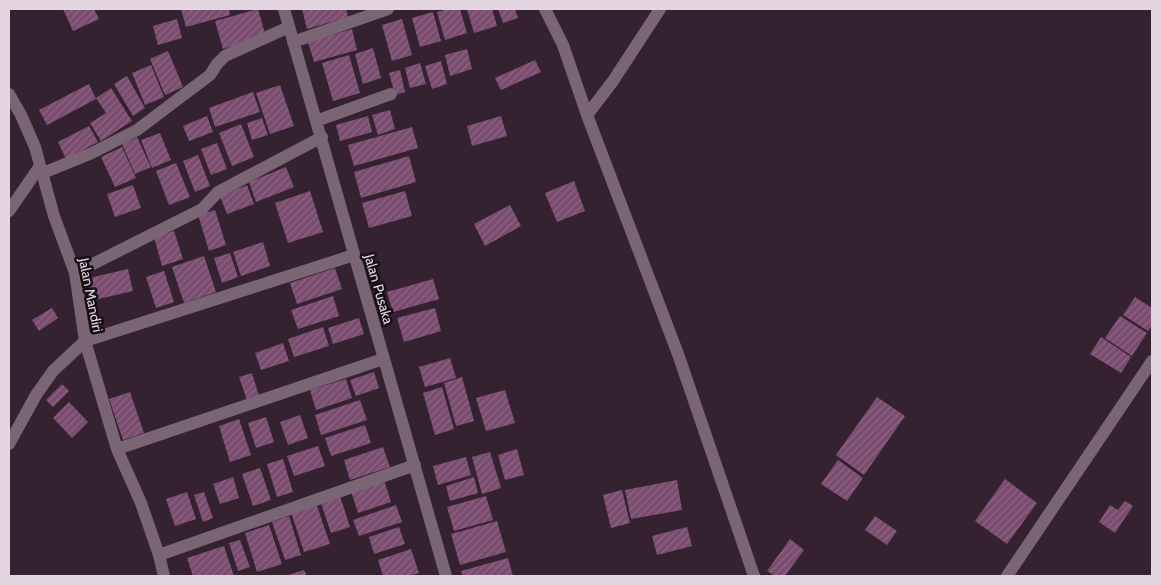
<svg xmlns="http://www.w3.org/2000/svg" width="1161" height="585" viewBox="0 0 1161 585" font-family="Cabin,sans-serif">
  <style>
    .building { fill: url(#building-hatch) }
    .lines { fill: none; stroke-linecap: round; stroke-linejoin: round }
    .minor { stroke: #7a6574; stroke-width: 12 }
    .labels { text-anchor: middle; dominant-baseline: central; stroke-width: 5; stroke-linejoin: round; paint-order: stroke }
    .street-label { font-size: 14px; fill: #e3d6e0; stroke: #170f15 }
  </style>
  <defs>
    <pattern id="building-hatch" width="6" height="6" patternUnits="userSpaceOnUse" patternTransform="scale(1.25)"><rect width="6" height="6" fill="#7a4c6f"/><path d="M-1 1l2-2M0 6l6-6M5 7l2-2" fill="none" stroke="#8d6583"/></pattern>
  </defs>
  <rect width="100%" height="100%" fill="#352230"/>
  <path class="building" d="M63,9h31l5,10 -26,12z
    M181,9h48l1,6 -44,12z
    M258,9l8,28 -43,12 -8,-28z
    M302,9h44l2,8 -41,12z
    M448,9h12l7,24 -22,7 -8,-28z
    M467,9h25l5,17 -23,7z
    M498,9h17l3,9 -15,5z
    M433,12l8,29 -21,6 -8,-29z
    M177,19l5,19 -24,7 -5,-19z
    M402,19l10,36 -20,6 -10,-36z
    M352,29l5,21 -43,12 -6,-20z
    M373,48l8,30 -18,6 -8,-30z
    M467,49l5,20 -22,7 -5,-21z
    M168,51l15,36 -18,8 -15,-36z
    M349,55l11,38 -27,8 -11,-38z
    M535,60l6,12 -40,18 -6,-12z
    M441,61l6,23 -15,5 -7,-23z
    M420,63l6,21 -16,4 -5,-20z
    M151,65l13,32 -19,8 -13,-32z
    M400,70l5,22 -10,3 -6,-22z
    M127,76l18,32 -12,8 -19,-32z
    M89,84l7,15 -49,26 -8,-15z
    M280,85l14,41 -24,8 -14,-41z
    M111,88l21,33 -31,20 -11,-18 16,-10 -10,-15z
    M253,92l7,20 -45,15 -6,-19z
    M390,110l5,19 -17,6 -6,-20z
    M207,116l6,16 -24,9 -6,-15z
    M368,116l4,16 -32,9 -4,-16z
    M501,116l6,20 -35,10 -5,-20z
    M262,118l6,17 -16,5 -5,-17z
    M241,124l13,33 -22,9 -13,-33z
    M89,126l9,16 -32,17 -8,-17z
    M412,127l6,21 -64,18 -6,-21z
    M160,133l11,27 -19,8 -11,-28z
    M137,137l14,30 -16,7 -13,-30z
    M217,143l10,26 -16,6 -10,-26z
    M122,147l14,31 -21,9 -14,-30z
    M198,155l12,31 -15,6 -12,-31z
    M409,156l7,26 -55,16 -7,-26z
    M176,163l14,34 -21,8 -13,-34z
    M286,167l8,20 -38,15 -7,-20z
    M574,181l11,30 -28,11 -12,-29z
    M133,185l8,23 -26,9 -8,-23z
    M247,185l7,19 -27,10 -7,-18z
    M310,191l13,41 -35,11 -13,-40z
    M405,191l7,25 -43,12 -7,-25z
    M510,205l11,21 -36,20 -11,-22z
    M215,210l11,35 -17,6 -11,-36z
    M174,231l9,28 -21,7 -8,-29z
    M263,242l7,24 -29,10 -8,-24z
    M230,253l8,24 -16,6 -8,-25z
    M204,256l12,36 -32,11 -12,-36z
    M335,268l7,21 -45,15 -7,-21z
    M128,269l5,22 -43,10 -5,-22z
    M164,271l10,31 -18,6 -10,-31z
    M433,279l6,20 -46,13 -6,-20z
    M333,296l6,20 -41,13 -7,-19z
    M1135,297l17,11v17l-4,6 -25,-16z
    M52,308l6,10 -19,13 -7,-11z
    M435,308l6,23 -37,11 -7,-24z
    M1120,316l27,17 -15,23 -27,-18z
    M359,318l5,16 -31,10 -5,-16z
    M323,327l6,19 -35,11 -6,-18z
    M1101,337l30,20 -10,16 -31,-19z
    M283,343l6,18 -28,9 -6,-17z
    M450,358l6,20 -31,9 -6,-20z
    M374,372l5,16 -23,8 -6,-16z
    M252,373l7,23 -12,4 -8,-23z
    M462,377l12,44 -18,5 -12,-43z
    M346,379l6,19 -36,12 -6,-20z
    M62,384l7,7 -16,16 -7,-7z
    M442,387l12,42 -19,6 -12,-42z
    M505,390l10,33 -29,8 -10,-33z
    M130,392l14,41 -21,7 -14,-41z
    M877,397l28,19 -41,59 -28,-20z
    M360,400l7,20 -46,15 -6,-20z
    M69,402l19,20 -16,16 -19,-20z
    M300,415l8,23 -20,7 -8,-23z
    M266,417l8,25 -18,6 -8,-25z
    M239,419l12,36 -21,7 -11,-36z
    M365,425l6,18 -40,13 -6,-18z
    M318,446l7,20 -31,10 -7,-20z
    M383,447l7,20 -40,13 -6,-20z
    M517,449l7,26 -19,5 -7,-25z
    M490,452l11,36 -19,6 -10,-37z
    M466,457l5,18 -33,10 -5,-19z
    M283,459l10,33 -16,5 -10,-33z
    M838,460l25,18 -16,23 -26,-17z
    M260,468l11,32 -18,6 -11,-32z
    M233,477l6,21 -19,6 -7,-20z
    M474,477l4,16 -28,8 -4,-15z
    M1005,479l32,24 -30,41 -32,-23z
    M384,480l7,22 -33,11 -7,-22z
    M677,480l5,30 -51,9 -6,-29z
    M622,490l8,33 -19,5 -8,-33z
    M187,492l9,27 -21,7 -9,-27z
    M204,492l9,26 -10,4 -9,-27z
    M339,493l11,34 -19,6 -11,-33z
    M486,496l7,24 -39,11 -7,-24z
    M1125,501l8,5 -18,27 -16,-11 11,-17 8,5z
    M316,503l14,41 -26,8 -13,-40z
    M396,505l6,17 -43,14 -6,-16z
    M289,516l12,39 -16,5 -13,-38z
    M875,516l22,15 -10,14 -22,-15z
    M497,521l9,31 -46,13 -9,-31z
    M269,525l13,39 -25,8 -12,-39z
    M399,527l6,17 -31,10 -5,-17z
    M687,527l5,19 -35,9 -5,-19z
    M790,539l14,11 -19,26h-10l-8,-5z
    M240,540l10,27 -12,4 -9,-28z
    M224,546l10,30h-41l-6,-18z
    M411,549l8,24 -10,3h-26l-5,-16z
    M508,558l5,18h-50l-2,-5z
    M304,570l3,6h-22z"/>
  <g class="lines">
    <path class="minor" d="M284,9l162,567
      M545,9l18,36 24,70 91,239 76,222
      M293,42l95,-33
      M9,94l12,21 14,32 19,69 21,57 10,68 32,108 24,54 18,52 5,21
      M587,115l26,-34 47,-72
      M316,121l75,-27
      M43,173l49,-20 45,-23 73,-55 7,-11 8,-8 64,-29
      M9,211l31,-45
      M75,273l127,-64 16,-17 104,-55
      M9,444l27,-49 17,-24 32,-30 269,-86
      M117,449l266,-90
      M159,555l256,-90
      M1007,576l145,-215"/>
  </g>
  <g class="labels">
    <g class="street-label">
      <text transform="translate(379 289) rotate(74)">Jalan Pusaka</text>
      <text transform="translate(91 295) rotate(79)">Jalan Mandiri</text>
    </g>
  </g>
  <rect width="1161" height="585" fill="none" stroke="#e3d6e0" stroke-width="20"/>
</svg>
